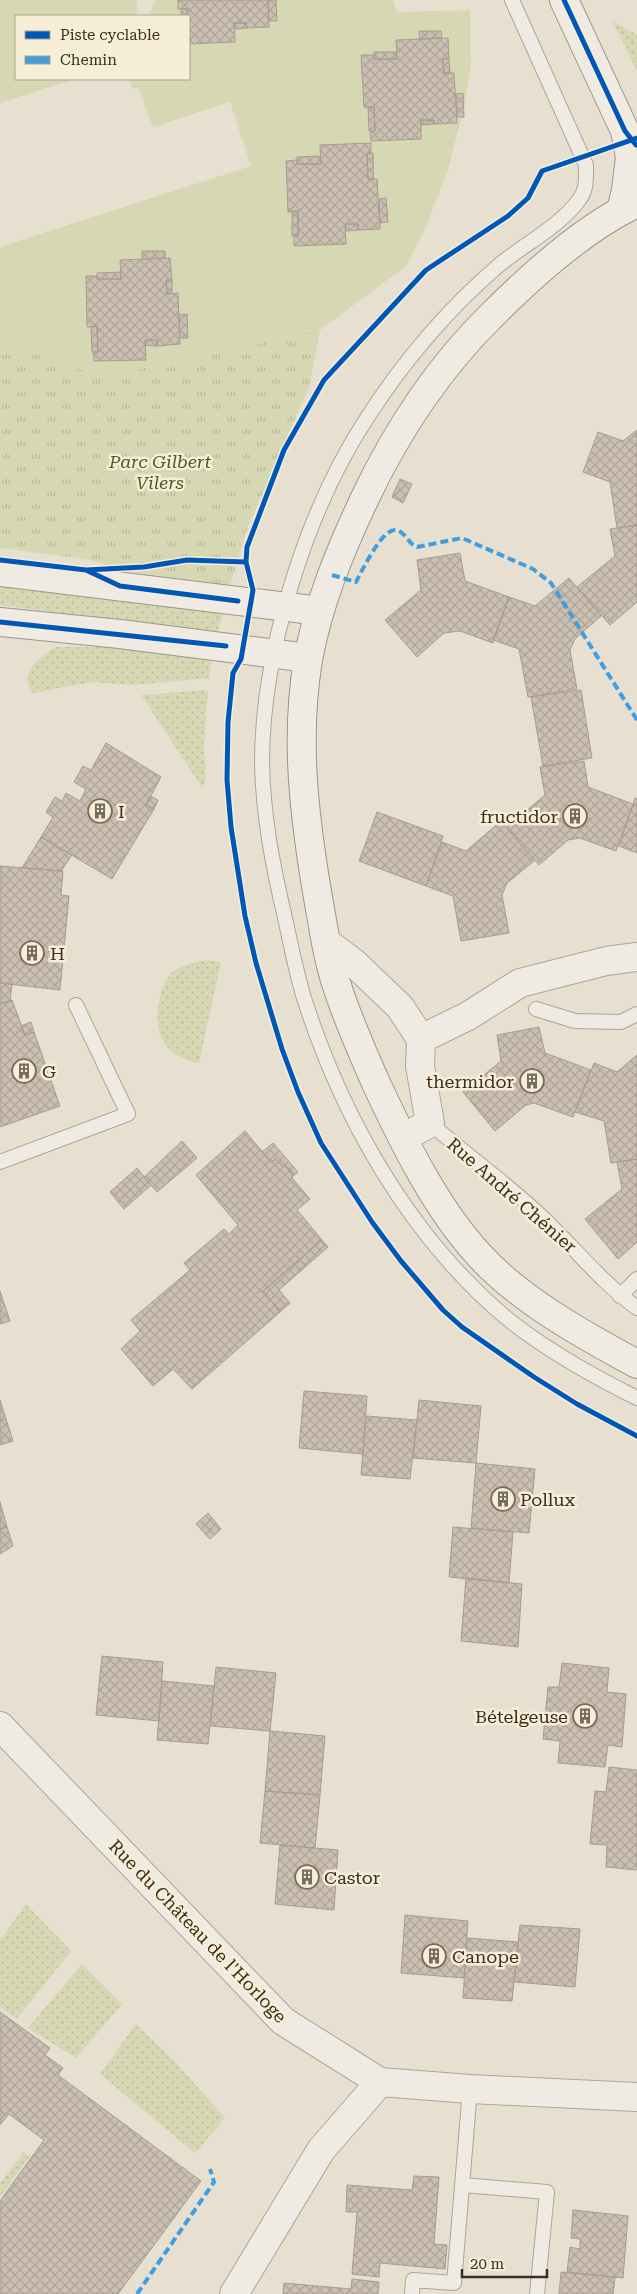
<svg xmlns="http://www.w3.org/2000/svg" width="637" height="2294" viewBox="0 0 637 2294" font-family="'Roboto Serif',serif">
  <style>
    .grass { fill: url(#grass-dots) }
    .park { fill: url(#park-tufts) }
    .garden { fill: #d6d7b3; fill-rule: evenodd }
    .building { fill: url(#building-cross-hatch); stroke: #a89c90 }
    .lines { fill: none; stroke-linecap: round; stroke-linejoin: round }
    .lane-casing { stroke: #ada599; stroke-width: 16 }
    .street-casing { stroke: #ada599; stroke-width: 30 }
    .secondary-casing { stroke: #9c958a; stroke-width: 30 }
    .lane { stroke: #efebe3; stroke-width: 14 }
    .street { stroke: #efebe3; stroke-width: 28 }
    .secondary { stroke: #efebe3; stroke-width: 28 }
    .quiet { stroke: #3f9de0; stroke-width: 4; stroke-dasharray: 8 4; stroke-linecap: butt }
    .cycleway-casing { stroke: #f7eed8; stroke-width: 8 }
    .cycleway { stroke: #0057b8; stroke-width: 5 }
    .labels { text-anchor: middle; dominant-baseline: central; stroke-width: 5; stroke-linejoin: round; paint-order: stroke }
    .park-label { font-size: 18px; font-style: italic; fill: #4d5a26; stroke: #f7eed8 }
    .poi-label { font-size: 18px; fill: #3d2e20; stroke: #f7eed8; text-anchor: start }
    .street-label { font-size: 18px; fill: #3d2e20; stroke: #f7eed8 }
  </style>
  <defs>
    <pattern id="grass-dots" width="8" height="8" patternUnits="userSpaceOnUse" patternTransform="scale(1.25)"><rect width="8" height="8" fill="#d6d7b3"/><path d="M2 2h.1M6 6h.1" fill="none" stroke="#b9b99a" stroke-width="1.8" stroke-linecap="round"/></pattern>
    <pattern id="park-tufts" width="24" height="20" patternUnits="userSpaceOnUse" patternTransform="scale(1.25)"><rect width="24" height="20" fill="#d6d7b3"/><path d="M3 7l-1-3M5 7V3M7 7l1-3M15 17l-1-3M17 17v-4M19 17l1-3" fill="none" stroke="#b9b99a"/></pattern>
    <pattern id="building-cross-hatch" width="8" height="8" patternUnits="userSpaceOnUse" patternTransform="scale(1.25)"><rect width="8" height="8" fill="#cbbfb2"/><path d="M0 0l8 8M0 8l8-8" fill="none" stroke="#afa499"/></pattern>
  </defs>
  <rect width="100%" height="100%" fill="#e7e0d1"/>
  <path class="grass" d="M612,20l25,15v36z
    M0,582l224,27 -7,25 -217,-29z
    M55,647h78l79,11 -3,20 -78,7 -38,-3 -60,11c-16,-19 7,-36 22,-46z
    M208,690l-4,56 2,34 -4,7 -61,-92z
    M207,960l14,2 -22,101c-37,-6 -48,-34 -38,-69 2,-8 6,-18 13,-23 9,-6 22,-9 33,-11z
    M26,1904l45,47 -54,68 -17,-12v-67z
    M82,1964l40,40 -46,54 -48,-30z
    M136,2024l40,39 49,55 -30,35 -95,-79z
    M24,2152l6,4 -30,41v-14z"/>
  <path class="park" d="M320,330l-11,57 -63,145 -16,54 -77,-8 -67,-19 -86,-11v-206l103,35z"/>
  <path class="garden" d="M0,0h136l2,12 -4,4h-118v63h58l-74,24z
    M155,0h23l3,16h-32z
    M276,0h117l4,12 73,-2 1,51 -6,43 -17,66 -23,59 -19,37 -86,64 -217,47 -103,-35v-95l251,-81 -21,-64 -77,25 -15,-40 -5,2 -4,-10h60v-35l46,-2v-13l34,-2v-6h8zM420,31h21l9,42h4l3,50 -36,2v14l-50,2 -3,-34h-4l-3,-52h13v-3h22v-12l24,-1zM371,143l8,56h7l1,23 -7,1v6l-34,2v13l-52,2 -2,-35h-4l-1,-50 10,-1 1,-3 22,-1 1,-11zM142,251h22l1,7h5l2,35h6l1,22h8l1,23h-8v6l-35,1v15l-51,1 -3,-34h-4l-1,-51 34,-4v-12l22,-1z"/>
  <path class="building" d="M178,0h90l1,27 -22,1 -1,-5h-12l1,19 -46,2 -2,-35h-9z
    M268,0h8l1,21h-8z
    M181,9h6l1,7h-7z
    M234,23h12l1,5 -12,1z
    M419,31h22l1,7 -22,1z
    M448,38l1,21h-6l1,14h10l3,50 -23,1v-4h-13v19l-50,2 -1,-9 5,-1 -1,-24h-10l-3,-52h13v4h23l-1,-19z
    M374,52h22l1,7h-23z
    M443,59h6l1,14h-6z
    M463,93l1,24h-7l-1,-23z
    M368,107h6l1,24h-6z
    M421,120h13v4l-13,1z
    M371,143v10h-4l1,26h9l3,50 -22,1v-6h-13l1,20 -52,2v-10h4v-25l-10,1 -2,-51 11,-1v4h24l-1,-19z
    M367,153h6l1,26h-6z
    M320,156l1,8h-24v-7z
    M386,198l2,24 -8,1 -1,-24z
    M292,211h6v25h-6z
    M345,224h13v6l-12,1z
    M142,251h23v7l-23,1z
    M170,258l2,22h-6l1,14 11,-1 2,51 -23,2v-6h-12l1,20 -52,1 -1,-9h5l-1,-26 -10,1 -1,-51h11v3h24l-1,-19z
    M120,272l1,7h-24v-6z
    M166,280h6v13l-5,1z
    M187,314l1,24h-8l-1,-23z
    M97,326l1,26h-6l-1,-25z
    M145,340h12v6l-12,-1z
    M637,430v95l-20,3 -7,-46 -27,-10 15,-40 25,9z
    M400,479l12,5 -9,19 -11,-6z
    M637,525v77l-27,23 -33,-38 38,-31 -5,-27z
    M460,553l5,28 44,16 -16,46 -33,-12 -16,2 -27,24 -32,-37 36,-30 -4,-30z
    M569,578l32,38 -26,23 -5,11 7,39 -49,8 -9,-48 -26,-9 16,-43 26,9z
    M581,690l11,68 -49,8 -12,-69z
    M106,743l55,34 -15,28 8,4 -42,70 -71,-42 12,-20 -7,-5 9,-15 7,4 4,-8 14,8 6,-12 -12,-7 9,-16 8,4z
    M584,761l4,26 45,17 -17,47 -36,-13 -12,2 -29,25 -32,-38 38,-32 -5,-28z
    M150,796l8,4 -4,9 -8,-4z
    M635,798l2,1v54l-18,-7z
    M377,812l66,24 -17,50 -67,-25z
    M501,821l33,40 -27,22 -5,12 7,38 -48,8 -8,-45 -27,-10 16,-44 24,9z
    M41,837l31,18 -11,16 -39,-3z
    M0,866l63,5 -2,24 8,1 -9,94 -60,-7z
    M0,983l12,1 -2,17 -10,3z
    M12,1000l13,35 9,-3 26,74 -60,21v-123z
    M31,1022l3,10 -9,3 -4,-9z
    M539,1027l6,26 46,17 -18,47 -39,-14 -8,2 -31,26 -32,-39 38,-31 -4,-26z
    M637,1055v104l-26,4 -7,-42 -29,-9 19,-49 23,9z
    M245,1131l26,31 5,-3 7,8 2,-2 8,11 -1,2 18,21 -13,11 25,30 -59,51 17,21 -88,77 -19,-20 -20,17 -32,-37 19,-18 -9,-11 59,-50 -6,-7 40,-34 5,5 9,-9 -42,-50z
    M182,1141l15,17 -40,34 -13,-15z
    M273,1143l25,29 -5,4 -8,-11 -2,2 -7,-8 -5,3 -9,-10z
    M637,1159v83l-19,17 -33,-40 37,-30 -5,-27z
    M137,1168l14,17 -27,24 -14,-17z
    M322,1240l6,7 -49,43 11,13 -10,9 -17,-21z
    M0,1291l10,30 -10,3z
    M304,1391l63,5 -4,58 -64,-6z
    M0,1400l6,19 -6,2z
    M419,1400l62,6 -5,57 -63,-5z
    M366,1416l51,4 -7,59 -49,-4z
    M6,1419l7,22 -13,4v-24z
    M476,1463l59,6 -6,64 -58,-5z
    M0,1502l7,25 -7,2z
    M208,1513l13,16 -11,10 -14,-15z
    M7,1527l6,19 -13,8v-25z
    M453,1527l60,5 -4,51 -60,-6z
    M466,1578l56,6 -4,63 -57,-6z
    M102,1656l61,6 -4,59 -63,-6z
    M562,1663l47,5 -2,24 19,2 -4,53 -14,-2 -3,22 -47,-4 2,-22 -17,-2 5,-52h11z
    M216,1667l60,6 -6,58 -60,-5z
    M162,1681l52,5 -6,58 -51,-4z
    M270,1731l55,5 -5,59 -55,-4z
    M609,1767l28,3v100l-31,-3 1,-22 -17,-1 5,-53 11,1z
    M265,1791l55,4 -5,53 -55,-5z
    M280,1845l58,5 -4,60 -59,-6z
    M405,1915l63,6 -4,57 -63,-5z
    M520,1925l60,4 -5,58 -61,-5z
    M467,1938l51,4 -6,59 -49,-3z
    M0,2012l50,36 -5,7 18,13 -5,7 143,106 -83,113h-118v-93l44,-61 -35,-26 -9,11z
    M414,2176l25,1 -5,67 13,1 -2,24 -65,-6 -1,14 -27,-3 5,-62h-11l1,-27 65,5z
    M573,2210l55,6 -5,62 -56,-6 3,-25 10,2v-10l-9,-1z
    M561,2272l54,5 -2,17h-54z
    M352,2279l27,3 -1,12h-95l1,-11 67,6z"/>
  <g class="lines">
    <g class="lane-casing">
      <path id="lane" d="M512,0l74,165c0,13 1,25 -7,35 -21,28 -55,44 -81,66 -51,44 -95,96 -131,152 -61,93 -105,234 -105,345 1,53 11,104 23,155 6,27 11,54 19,80 38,119 104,236 200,318 40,33 87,59 133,82
        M536,1009l39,12 46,1 16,-8
        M430,1123c36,32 76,60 111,93 32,30 60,66 96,92
        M0,1162l128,-48 -52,-109
        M620,1296l17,-17
        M462,2185l85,7 -10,102
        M412,2294l1,-14 41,3 16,-194"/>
    </g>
    <g class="street-casing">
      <path id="street" d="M326,942l29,22 45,43 21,32 -1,27 10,57 -27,15
        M421,1039l47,-23 52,-33 86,-22 31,-4
        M0,1726l283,295 97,61 90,7 167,8
        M234,2294l87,-144 59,-68"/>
    </g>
    <g class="secondary-casing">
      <path id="secondary" d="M564,0l61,131 5,26 -4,33 -5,21
        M637,203c-50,23 -106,73 -145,112 -54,53 -96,117 -128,185 -24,51 -46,104 -56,160 -13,78 -4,154 9,232 6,32 10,66 21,97 10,31 24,62 37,92 27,58 61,128 105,175 40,44 105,80 157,108
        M0,572l320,39
        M0,622l120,12 188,24"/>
    </g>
    <use href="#lane" class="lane"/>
    <use href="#street" class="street"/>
    <use href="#secondary" class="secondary"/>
    <path class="quiet" d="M332,575l24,7c6,-11 26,-54 40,-52 10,2 12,14 21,17l45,-9 71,31 18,14 86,137
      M137,2294l77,-112 -4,-13"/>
    <g class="cycleway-casing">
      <path id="cycleway" d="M564,0l61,131 11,14
        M637,138l-95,33 -14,27 -20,18 -82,54 -102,110 -40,70 -37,97 -1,15 7,28 -12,69 -8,14 -5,49 -1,58 4,47 14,89 11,47 26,86 16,43 23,51 51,79 29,39 42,49 19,17 72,50 43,27 60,32
        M0,560l86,10 58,-3 43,-7 59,2
        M88,571l32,15 118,15
        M0,622l226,24"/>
    </g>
    <use href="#cycleway" class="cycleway"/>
  </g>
  <defs>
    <g id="building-ring" transform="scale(1.25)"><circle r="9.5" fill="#f7eed8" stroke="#786c5e" stroke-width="1.5"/><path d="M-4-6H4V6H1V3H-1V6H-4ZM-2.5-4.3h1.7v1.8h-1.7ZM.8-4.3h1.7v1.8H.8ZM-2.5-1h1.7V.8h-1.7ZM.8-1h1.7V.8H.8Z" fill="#786c5e"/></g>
  </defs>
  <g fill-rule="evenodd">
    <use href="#building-ring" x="100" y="811"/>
    <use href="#building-ring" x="575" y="816"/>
    <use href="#building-ring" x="32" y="953"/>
    <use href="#building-ring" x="24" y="1071"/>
    <use href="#building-ring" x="532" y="1081"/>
    <use href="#building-ring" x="503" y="1499"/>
    <use href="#building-ring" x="585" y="1716"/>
    <use href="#building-ring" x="307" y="1877"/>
    <use href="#building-ring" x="434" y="1956"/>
  </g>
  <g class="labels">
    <g class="park-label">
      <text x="160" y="461">Parc Gilbert<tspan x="160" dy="21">Vilers</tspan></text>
    </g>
    <g class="poi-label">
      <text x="118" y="811">I</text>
      <text x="558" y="816" text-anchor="end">fructidor</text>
      <text x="50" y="953">H</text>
      <text x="42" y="1071">G</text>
      <text x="514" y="1081" text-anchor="end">thermidor</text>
      <text x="520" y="1499">Pollux</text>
      <text x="568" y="1716" text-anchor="end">Bételgeuse</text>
      <text x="324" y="1877">Castor</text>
      <text x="452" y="1956">Canope</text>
    </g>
    <g class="street-label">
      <text transform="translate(512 1195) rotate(41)">Rue André Chénier</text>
      <text transform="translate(198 1931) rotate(46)">Rue du Château de l'Horloge</text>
    </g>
  </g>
  <rect x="15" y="15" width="175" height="65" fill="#f7eed8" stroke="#ada18e"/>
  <rect x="25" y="31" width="25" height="8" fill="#0057b8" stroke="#ada18e"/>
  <text x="60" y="40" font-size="15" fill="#3d2e20">Piste cyclable</text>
  <rect x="25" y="56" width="25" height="8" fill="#3f9de0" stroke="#ada18e"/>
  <text x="60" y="65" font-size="15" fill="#3d2e20">Chemin</text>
  <path d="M462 2269v8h85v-8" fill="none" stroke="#3d2e20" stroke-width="2.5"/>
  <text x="470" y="2269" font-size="15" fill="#3d2e20" stroke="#f7eed8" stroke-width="4" paint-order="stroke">20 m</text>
</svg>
